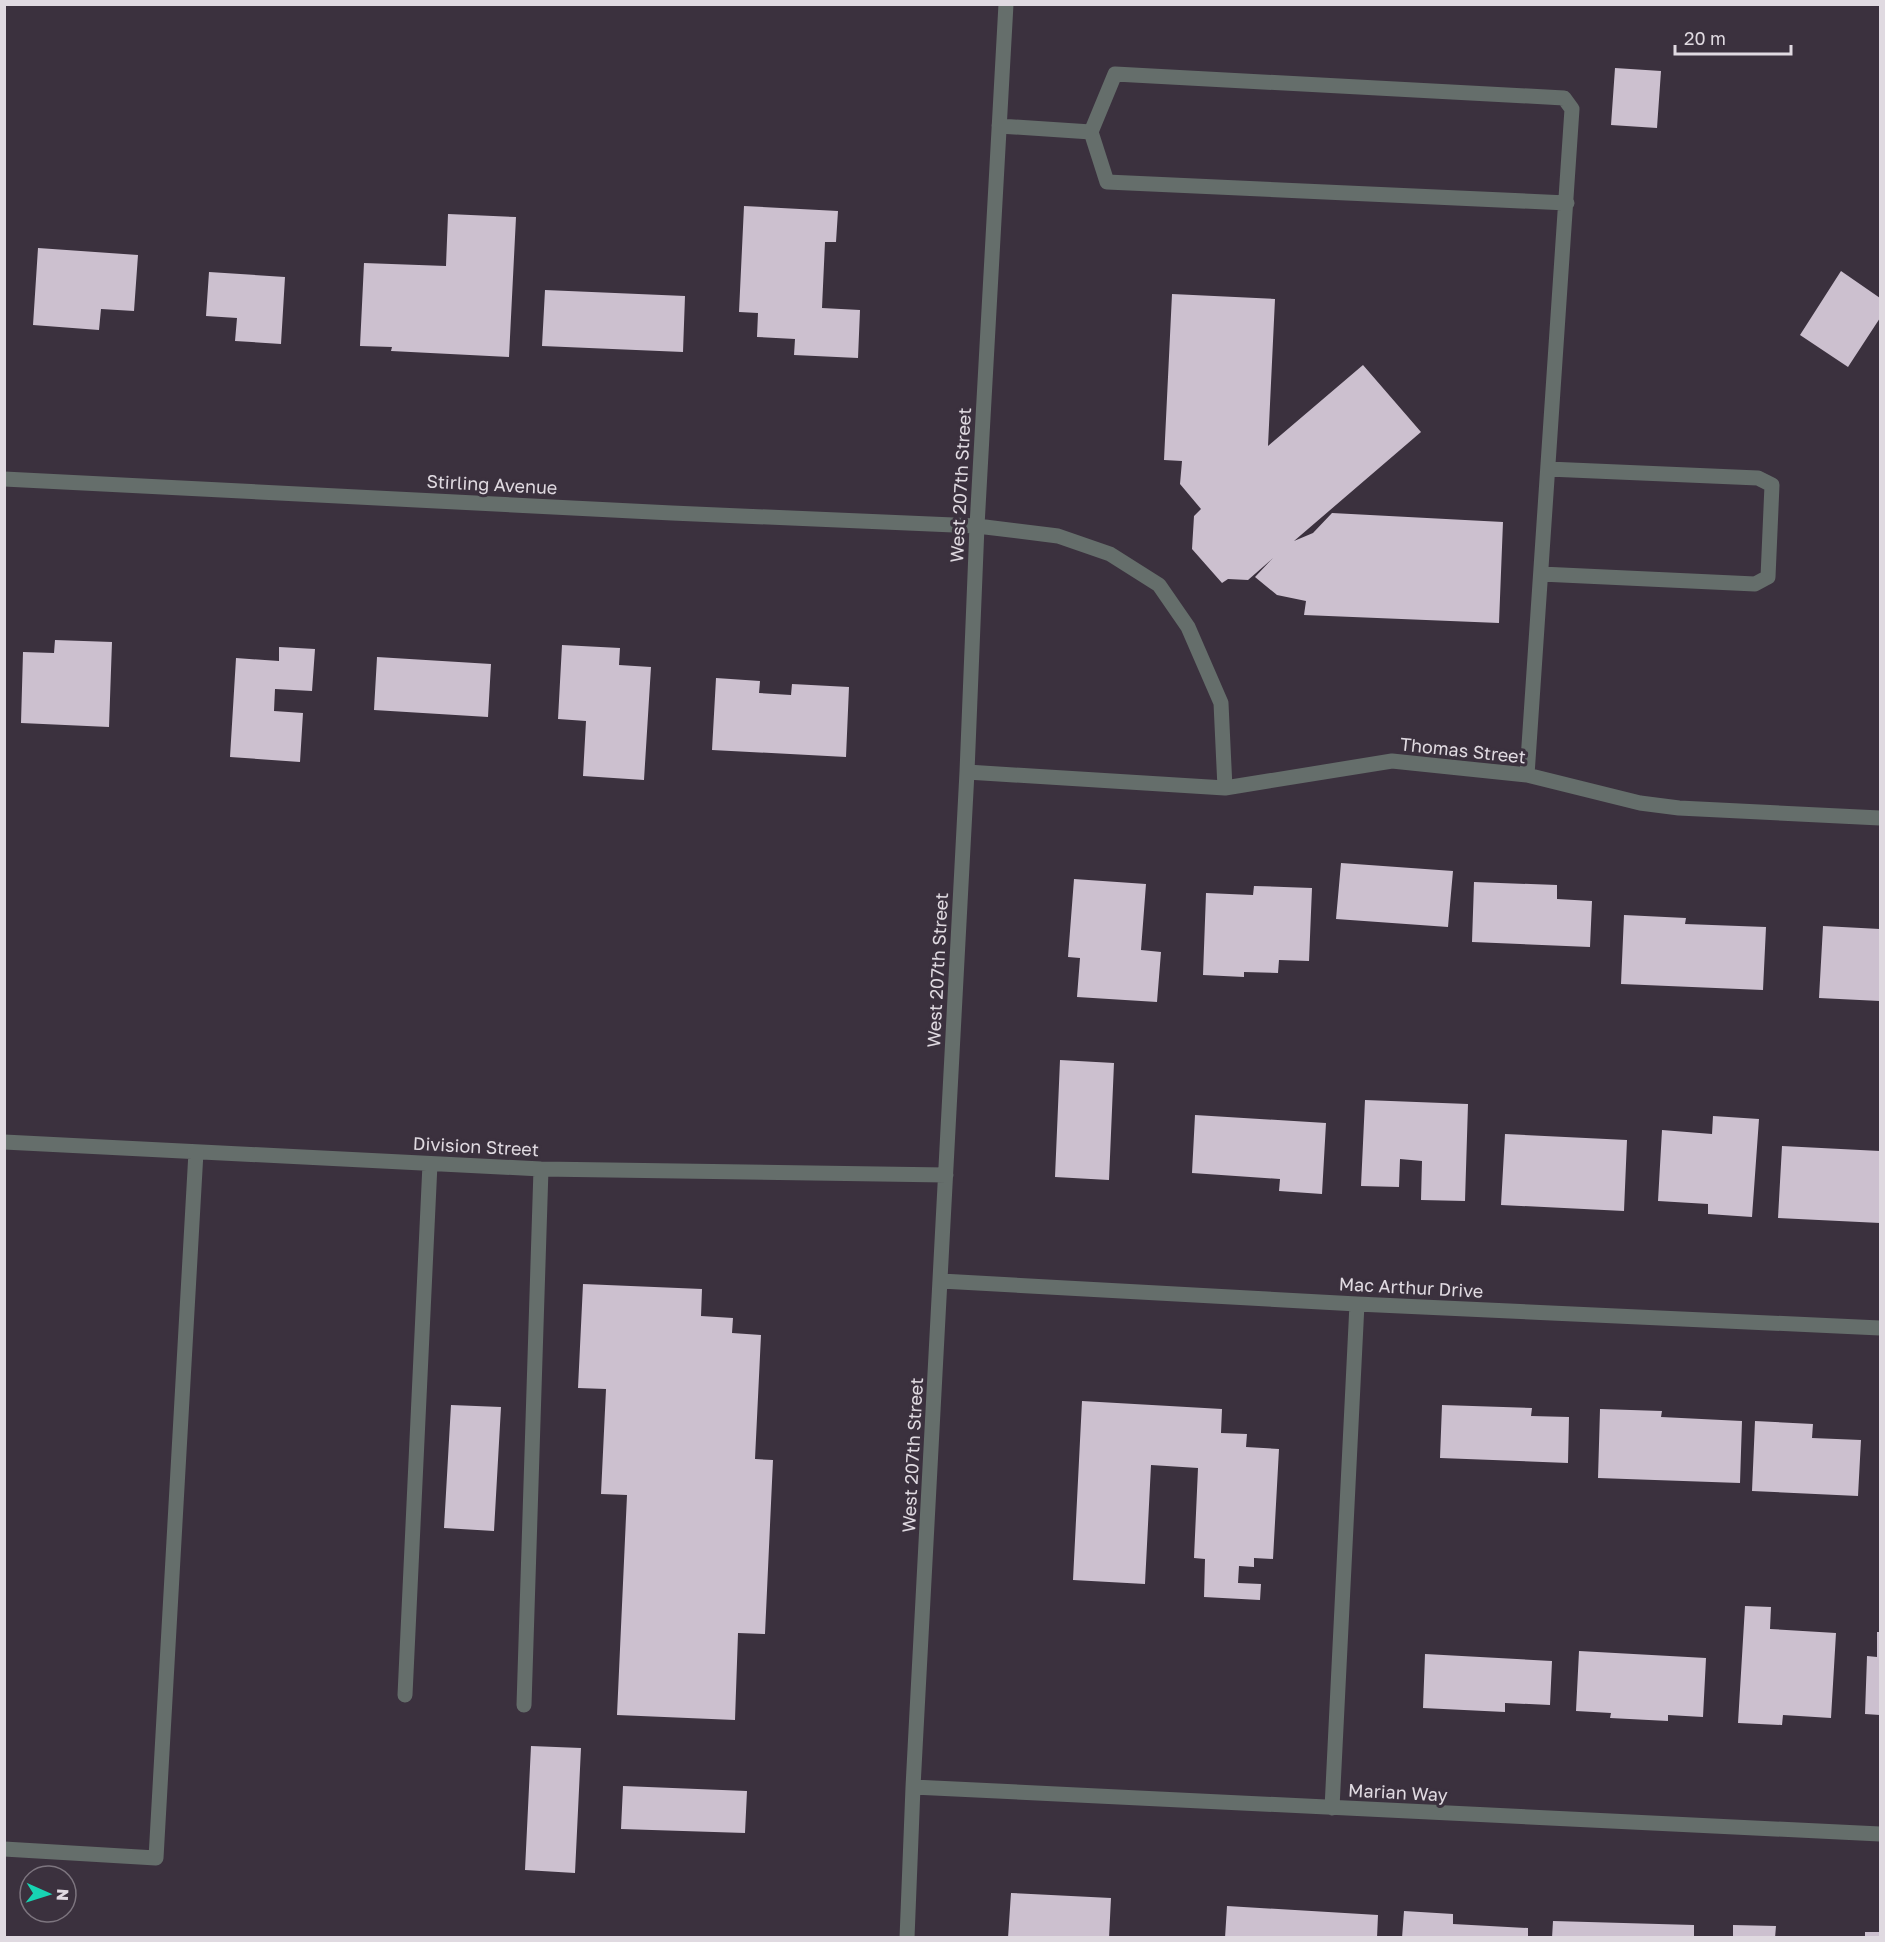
<svg xmlns="http://www.w3.org/2000/svg" width="1885" height="1942" viewBox="0 0 1885 1942" font-family="'Golos Text',sans-serif">
  <style>
    .building { fill: #ccc0cf }
    .lines { fill: none; stroke-linecap: round; stroke-linejoin: round }
    .minor { stroke: #656e6b; stroke-width: 15 }
    .labels { text-anchor: middle; dominant-baseline: central; stroke-width: 6; stroke-linejoin: round; paint-order: stroke }
    .street-label { font-size: 18px; fill: #e0dae1; stroke: #3b313e }
  </style>
  <rect width="100%" height="100%" fill="#3b313e"/>
  <path class="building" d="M1615,68l46,3 -4,57 -46,-3z
    M744,206l94,5 -2,31h-11l-3,66 38,2 -2,48 -64,-3 1,-16 -38,-2 1,-24 -19,-1z
    M448,214l68,3 -7,140 -118,-6 1,-4 -32,-1 4,-83 82,3z
    M38,248l100,7 -4,56 -33,-2 -2,21 -66,-5z
    M1841,271l39,27v20l-32,49 -48,-32z
    M209,272l76,5 -4,67 -46,-3 2,-23 -31,-2z
    M545,290l140,6 -2,56 -141,-6z
    M1172,294l103,5 -7,147 95,-81 58,67 -127,109 19,-8 19,-20 171,9 -4,101 -195,-8 2,-14 -29,-6 -22,-18 18,-19 -25,22 -20,-1 -6,4 -30,-34 2,-33 7,-7 -21,-25 2,-23 -18,-1z
    M55,640l57,2 -3,85 -88,-4 2,-71 31,1z
    M562,645l58,3 -1,17 32,2 -7,113 -61,-4 3,-55 -28,-2z
    M279,647l36,2 -3,42 -37,-2 -1,22 29,2 -3,49 -70,-5 6,-99 43,3z
    M377,657l114,7 -3,53 -114,-7z
    M716,678l44,3 -1,12 32,2 1,-11 57,3 -3,70 -134,-7z
    M1341,863l112,8 -5,56 -112,-8z
    M1074,879l72,5 -5,66 20,2 -4,50 -80,-5 3,-39 -12,-1z
    M1474,882l83,3v14l35,2 -2,46 -118,-5z
    M1254,886l58,2 -3,73 -30,-1 -1,13 -34,-1v5l-41,-2 3,-82 47,2z
    M1624,915l62,3 -1,6 81,3 -3,63 -142,-6z
    M1823,926l57,3v72l-61,-3z
    M1060,1060l54,3 -5,117 -54,-3z
    M1365,1100l103,4 -3,97 -44,-1 1,-39 -22,-2 -1,28 -38,-1z
    M1195,1115l131,8 -4,71 -43,-3 1,-12 -88,-6z
    M1713,1116l46,3 -7,98 -44,-3v-10l-50,-3 4,-71 50,4z
    M1505,1134l122,6 -3,71 -123,-6z
    M1782,1146l98,5v72l-102,-5z
    M583,1284l119,5 -1,27 32,2 -1,15 29,2 -6,124 18,1 -8,174 -27,-1 -3,87 -118,-5 10,-220 -26,-1 5,-105 -28,-1z
    M1082,1401l140,8 -1,24 26,1 -1,13 33,2 -6,110 -19,-1v9l-15,-1 -1,17 23,1 -1,16 -56,-3 1,-38 -11,-1 4,-90 -47,-3 -6,119 -72,-4z
    M451,1405l50,2 -7,124 -50,-3z
    M1442,1405l90,3 -1,8 38,1 -1,46 -128,-5z
    M1600,1409l62,2 -1,6 81,4 -2,62 -142,-5z
    M1755,1421l58,3 -1,14 49,2 -3,56 -106,-5z
    M1745,1606l26,1 -1,22 66,4 -5,85 -48,-3 -1,10 -44,-2z
    M1877,1632h3v83l-15,-1 2,-58 10,1z
    M1579,1651l127,7 -3,59 -35,-2v6l-58,-3 1,-5 -35,-2z
    M1425,1654l127,7 -2,44 -45,-2v9l-82,-4z
    M531,1746l50,2 -6,125 -50,-3z
    M623,1786l124,5 -2,42 -124,-4z
    M1011,1893l100,5 -2,40h-101z
    M1227,1906l151,9 -1,23h-152z
    M1404,1911l49,3v10l75,4v10h-126z
    M1553,1921l141,4v13h-142z
    M1733,1925l43,1 -1,12h-42z
    M1865,1932h15v6h-15z"/>
  <g class="lines">
    <path class="minor" d="M999,126l92,6 24,-58 449,24 8,11 -45,666
      M1091,132l16,50 460,21
      M4,479l668,34 305,13 81,10 52,18 49,31 29,42 33,76 4,85
      M1541,574l214,10 13,-7 4,-92 -14,-7 -210,-9
      M967,772l258,16 167,-27 135,14 113,28 39,5 201,10
      M4,1142l537,27 405,6
      M941,1281l416,23 523,24
      M405,1695l25,-531
      M524,1705l17,-536
      M913,1787l967,47
      M1332,1808l25,-504
      M4,1849l152,9 40,-706
      M907,1938l6,-151 54,-1015 10,-246 29,-522"/>
  </g>
  <g class="labels">
    <g class="street-label">
      <text transform="translate(492 484) rotate(3)">Stirling Avenue</text>
      <text transform="translate(960 485) rotate(-87)">West 207th Street</text>
      <text transform="translate(1463 750) rotate(6)">Thomas Street</text>
      <text transform="translate(937 970) rotate(-87)">West 207th Street</text>
      <text transform="translate(476 1146) rotate(3)">Division Street</text>
      <text transform="translate(1411 1287) rotate(3)">Mac Arthur Drive</text>
      <text transform="translate(912 1455) rotate(-87)">West 207th Street</text>
      <text transform="translate(1398 1792) rotate(3)">Marian Way</text>
    </g>
  </g>
  <rect width="1885" height="1942" fill="none" stroke="#e0dae1" stroke-width="12"/>
  <g transform="translate(48 1894) rotate(93)"><circle r="28" fill="#3b313e" stroke="#7d757f" stroke-width="1.5"/>
  <path d="M0-4.5L10 22L0 15L-10 22Z" fill="#17d5b3"/>
  <text y="-9" font-size="16" font-weight="bold" text-anchor="middle" fill="#e0dae1">N</text>
  </g>
  <path d="M1675 45v9h116v-9" fill="none" stroke="#e0dae1" stroke-width="3"/>
  <text x="1684" y="45" font-size="18" fill="#e0dae1" stroke="#3b313e" stroke-width="4.5" paint-order="stroke">20 m</text>
</svg>
